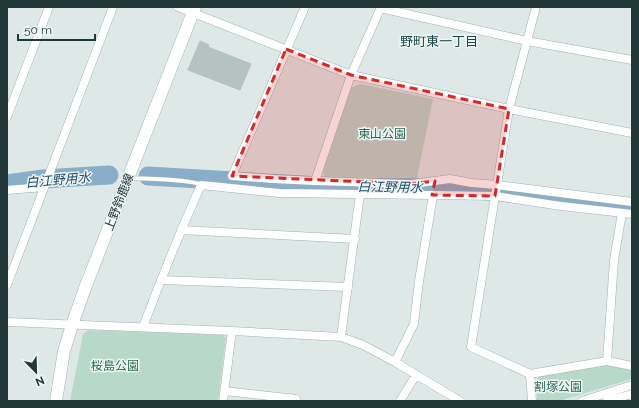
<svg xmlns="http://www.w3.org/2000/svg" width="639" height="408" viewBox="0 0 639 408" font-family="Raleway,'Noto Sans JP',sans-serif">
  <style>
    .green { fill: #b8d8ca }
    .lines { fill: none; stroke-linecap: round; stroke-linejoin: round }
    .river { stroke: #89aeca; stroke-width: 19 }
    .building { fill: #b4c3c0; stroke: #b1c1bf }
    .lane-casing { stroke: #a2b0af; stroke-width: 5 }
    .street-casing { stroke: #a2b0af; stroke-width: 9 }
    .secondary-casing { stroke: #9eb3b1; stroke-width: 13 }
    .lane { stroke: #fff; stroke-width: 4 }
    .street { stroke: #fff; stroke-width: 8 }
    .secondary { stroke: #fff; stroke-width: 12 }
    .marked { fill: #d62828; fill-opacity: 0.2; stroke: #d62828; stroke-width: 3; stroke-dasharray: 8 5; stroke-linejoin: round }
    .labels { text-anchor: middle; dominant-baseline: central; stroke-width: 3; stroke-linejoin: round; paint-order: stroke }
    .park-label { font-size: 12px; fill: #2f6a56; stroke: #eef6f4 }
    .street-label { font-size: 12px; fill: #213737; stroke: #eef6f4 }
    .neighbourhood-label { font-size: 13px; fill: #1f4647; stroke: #eef6f4 }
    .water-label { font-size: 13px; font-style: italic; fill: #204b6d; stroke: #eef6f4 }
  </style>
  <rect width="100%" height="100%" fill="#dee9e7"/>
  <path class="green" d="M360,84l73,15 -16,79 -92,-1 -2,-5 28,-84z
    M88,330l135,5 3,3 -8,63h-148l13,-67z
    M607,365l25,5v9l-73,22h-22l-1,-20 3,-5z"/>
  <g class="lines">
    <path class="river" d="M148,176l189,11 119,1 46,4 130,16
      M7,184l36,-5 66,-4"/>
  </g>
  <path class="building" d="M200,41l9,4 -1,2 43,17 -11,26 -52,-20z"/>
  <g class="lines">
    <g class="lane-casing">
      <path id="lane" d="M130,178c14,1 61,1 71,7"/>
    </g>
    <g class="street-casing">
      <path id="street" d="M178,7l173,68 30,-68
        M305,7l-73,169 42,3 41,2
        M536,7l-27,102 123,24
        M380,8l147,33 105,19
        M7,117l42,-110
        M7,190l37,-3
        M433,195l62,1 2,-11 -25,-2 -22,-4 -39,5 -96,-3 36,-106 158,34 -12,76 135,17
        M181,230l174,9
        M161,280l187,7
        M7,285l106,-278
        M7,322l225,9 109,6 19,-143
        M143,327c18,-48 37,-95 58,-142l78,8 154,2 -14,86 -5,43 -19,38
        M341,337l22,8 32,17 65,39
        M607,361l25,5
        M530,374l77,-13 7,-101 8,-47
        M225,391l71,8
        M223,401l9,-70
        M400,401l16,-26
        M532,401l-2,-27 -59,-27 24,-151 66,10 71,8
        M582,401l50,-16
        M607,401l25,-7"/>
    </g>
    <g class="secondary-casing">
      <path id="secondary" d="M56,401l8,-50 8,-26 13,-37 110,-281"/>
    </g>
    <use href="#lane" class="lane"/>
    <use href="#street" class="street"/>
    <use href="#secondary" class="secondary"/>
  </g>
  <path class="marked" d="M286,49l65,26 158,34 -14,87 -63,-1 3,-14 -24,3 -179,-8z"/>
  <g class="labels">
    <g class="park-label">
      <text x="382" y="134">東山公園</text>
      <text x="115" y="366">桜島公園</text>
      <text x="558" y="387">割塚公園</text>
    </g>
    <g class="street-label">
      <text transform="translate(119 202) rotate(-69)">上野鈴鹿線</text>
    </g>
    <g class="neighbourhood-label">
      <text x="439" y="41">野町東一丁目</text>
    </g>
    <g class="water-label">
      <text transform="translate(58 180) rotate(-5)">白江野用水</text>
      <text transform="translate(390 187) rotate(1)">白江野用水</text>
    </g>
  </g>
  <rect width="639" height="408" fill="none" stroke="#213737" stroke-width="16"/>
  <g transform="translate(36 372) rotate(157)" stroke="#eef6f4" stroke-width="3" paint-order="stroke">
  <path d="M0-3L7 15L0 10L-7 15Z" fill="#213737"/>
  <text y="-6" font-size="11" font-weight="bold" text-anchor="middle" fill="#213737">N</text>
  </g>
  <path d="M18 34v6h77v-6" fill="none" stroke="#213737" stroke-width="2"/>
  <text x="24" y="34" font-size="12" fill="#213737" stroke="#eef6f4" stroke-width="3" paint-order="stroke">50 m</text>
</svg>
